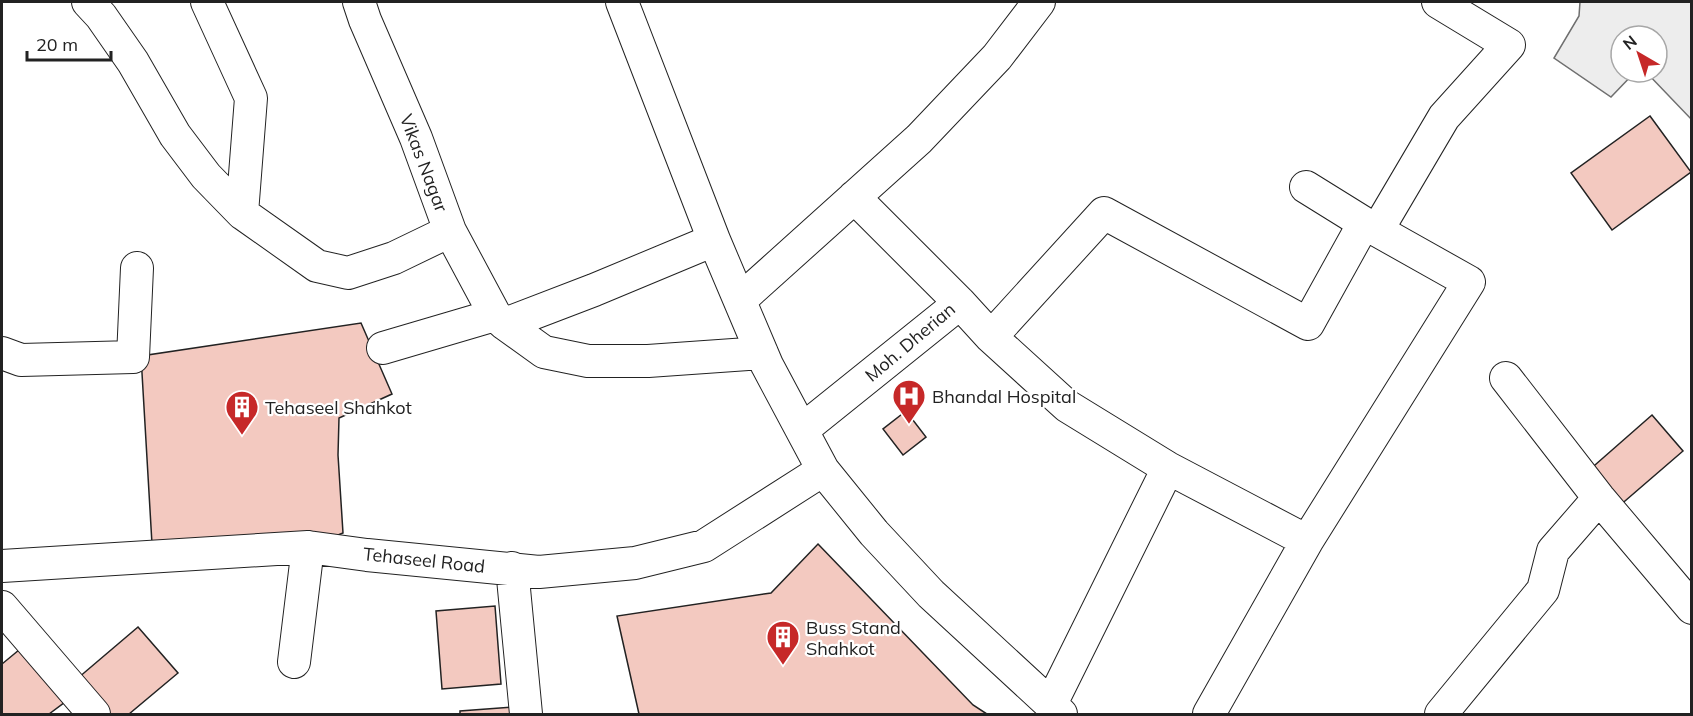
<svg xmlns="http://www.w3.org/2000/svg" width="1693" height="716" viewBox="0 0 1693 716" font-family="Mulish,sans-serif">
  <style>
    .parking { fill: #ededed; stroke: #6f6f6f; stroke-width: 1.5 }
    .building { fill: #f3c9c0; stroke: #222; stroke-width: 1.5 }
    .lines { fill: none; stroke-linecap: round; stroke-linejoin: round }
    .minor-casing { stroke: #222; stroke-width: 34 }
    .minor { stroke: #fff; stroke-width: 32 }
    .labels { text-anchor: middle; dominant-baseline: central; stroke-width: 4.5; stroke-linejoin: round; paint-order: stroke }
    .street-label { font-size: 18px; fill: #222; stroke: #fff }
    .poi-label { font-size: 18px; fill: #222; stroke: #fff; text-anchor: start }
  </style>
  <rect width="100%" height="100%" fill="#fff"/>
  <path class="parking" d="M1580,2h111v117l-45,-47h11v-36h-36v36h14l-24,25 -57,-39 25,-42z"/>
  <path class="building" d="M1650,116l41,56 -79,58 -41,-57z
    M361,323l31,71 -53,24 -1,37 5,78 -35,14 -156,-3 -11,-188z
    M906,411l20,26 -23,18 -20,-26z
    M1652,415l31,36 -65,56 -31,-35z
    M818,544l155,161 14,9h-348l-22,-98 154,-23z
    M495,606l6,78 -59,5 -6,-78z
    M138,627l40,46 -49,41h-20l-31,-36z
    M25,645l44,54 -20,15h-47v-50z
    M513,707l1,7h-54v-3z"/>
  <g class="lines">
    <g class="minor-casing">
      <path id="minor" d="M88,2l13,14 32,46 42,73 31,41 36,37 75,53 31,7 46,-15 56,-27
        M207,2l44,96 -9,115
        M359,2l6,18 51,118 34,93 45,84 10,9 39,28 44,9h60l114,-8
        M622,2l92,238 53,125 56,105 51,63 57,61 130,120
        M854,197l106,106 31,34 76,69 101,62 139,73
        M1378,229l66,-112 65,-72 -71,-43
        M740,300l179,-161 78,-82 42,-55
        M505,324l89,-34 120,-50
        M991,337l113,-124 204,111 56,-101
        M383,348l112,-33
        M2,353l19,7 112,-3 4,-89
        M1506,378l93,120 93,110
        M802,430l158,-127
        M2,566l306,-19 59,8 172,17 96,-9 69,-17 119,-76
        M512,568l14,146
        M2,607l92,107
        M294,662l14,-115
        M1050,706l118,-238
        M1209,714l98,-173 162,-259 -105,-59 -58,-36
        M1441,714l102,-124 10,-39 46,-53"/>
    </g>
    <use href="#minor" class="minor"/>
  </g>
  <defs>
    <g id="hospital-pin" transform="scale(1.725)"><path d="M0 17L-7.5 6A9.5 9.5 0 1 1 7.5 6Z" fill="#c62828" stroke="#fff"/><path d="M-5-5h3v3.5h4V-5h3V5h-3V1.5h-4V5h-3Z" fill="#fff"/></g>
    <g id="building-pin" transform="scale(1.725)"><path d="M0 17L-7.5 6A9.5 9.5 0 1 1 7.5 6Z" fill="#c62828" stroke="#fff"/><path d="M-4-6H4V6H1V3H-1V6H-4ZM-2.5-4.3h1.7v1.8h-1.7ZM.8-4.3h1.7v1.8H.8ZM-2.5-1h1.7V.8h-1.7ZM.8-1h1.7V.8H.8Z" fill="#fff"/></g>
  </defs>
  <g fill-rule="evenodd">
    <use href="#hospital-pin" x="909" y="396"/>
    <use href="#building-pin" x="242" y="407"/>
    <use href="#building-pin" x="783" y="637"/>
  </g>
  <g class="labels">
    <g class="street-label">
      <text transform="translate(424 163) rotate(69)">Vikas Nagar</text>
      <text transform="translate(910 342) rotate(-40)">Moh. Dherian</text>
      <text transform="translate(424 560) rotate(6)">Tehaseel Road</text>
    </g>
    <g class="poi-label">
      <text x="932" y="396">Bhandal Hospital</text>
      <text x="265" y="407">Tehaseel Shahkot</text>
      <text x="806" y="627">Buss Stand<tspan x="806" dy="21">Shahkot</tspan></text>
    </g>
  </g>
  <rect width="1693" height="716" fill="none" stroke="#222222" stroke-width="6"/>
  <g transform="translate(1639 54) rotate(321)"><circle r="28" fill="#ffffff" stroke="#a7a7a7" stroke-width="1.5"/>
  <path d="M0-4.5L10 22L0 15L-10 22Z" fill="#c62828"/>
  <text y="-9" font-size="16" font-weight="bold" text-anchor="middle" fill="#222222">N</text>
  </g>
  <path d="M27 51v9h84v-9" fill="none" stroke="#222222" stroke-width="3"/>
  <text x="36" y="51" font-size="18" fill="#222222" stroke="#ffffff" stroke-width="4.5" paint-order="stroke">20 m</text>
</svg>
